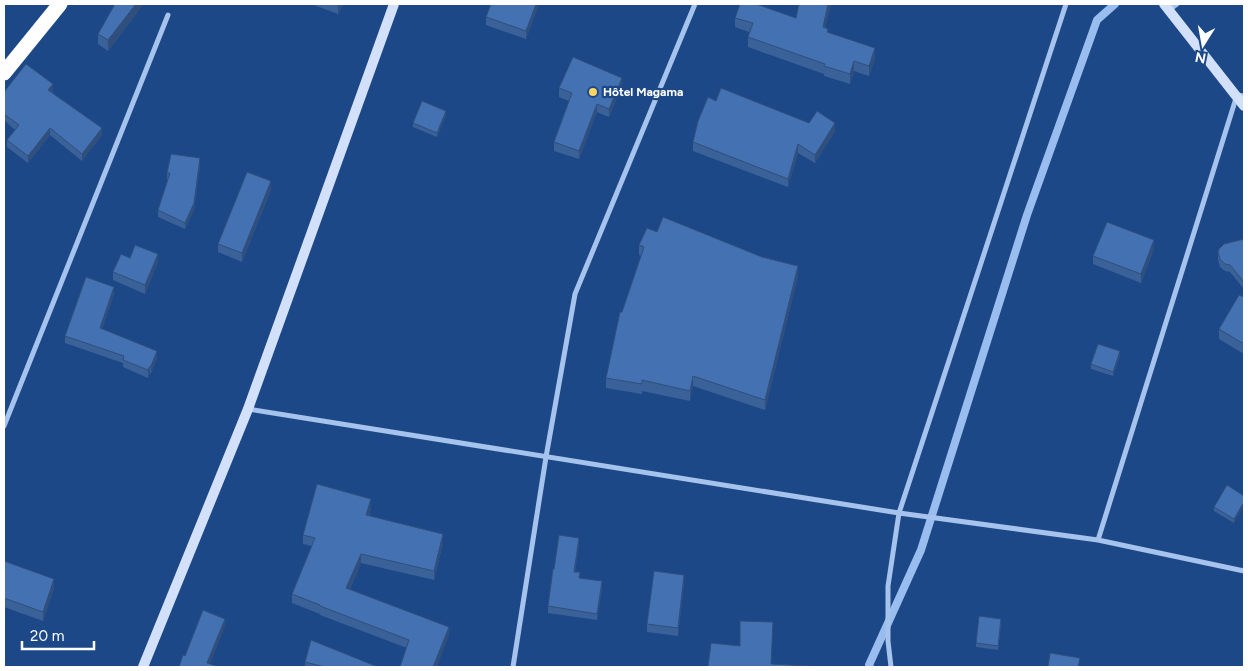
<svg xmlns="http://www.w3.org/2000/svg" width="1248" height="671" viewBox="0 0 1248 671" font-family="Figtree,sans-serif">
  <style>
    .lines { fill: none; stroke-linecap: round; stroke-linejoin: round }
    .stream { stroke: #98bdee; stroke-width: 8 }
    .street { stroke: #a5c3ec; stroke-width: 5 }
    .secondary { stroke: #d2e1f9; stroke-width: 10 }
    .highway { stroke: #fff; stroke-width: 15 }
    .wall { fill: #3a6198 }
    .shaded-wall { fill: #304f7c }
    .building { fill: #4471b1; stroke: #304f7c }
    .poi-dot { fill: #fcd563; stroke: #1c4888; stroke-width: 2 }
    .labels { text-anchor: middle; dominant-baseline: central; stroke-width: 4.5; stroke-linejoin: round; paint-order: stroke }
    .poi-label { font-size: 12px; font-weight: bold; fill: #fff; stroke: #1c4888; text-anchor: start }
  </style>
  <rect width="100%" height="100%" fill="#1c4888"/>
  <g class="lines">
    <path class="stream" d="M870,667l-1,-2 52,-115 106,-335 70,-195 18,-16"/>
    <path class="street" d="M1169,10l8,-6
      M248,409l651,104 199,27 146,31
      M4,426l164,-411
      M1098,540l139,-445 7,1
      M513,667l33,-210 29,-163 120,-290
      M891,667l-3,-26v-55l11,-73 167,-509"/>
    <path class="secondary" d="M1164,4l80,102
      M143,667l105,-258 146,-405"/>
    <path class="highway" d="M4,73l56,-69"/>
  </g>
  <path class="wall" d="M311,4h32l-5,10z
    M539,4l-13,35 -40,-14v-8z
    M831,4l-6,24 3,4 47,26 -6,18 -15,-5 -4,13 -26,-8v-2l-76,-27v-10l1,-5 -14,-5v-9h61z
    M137,13l-29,38 -10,-7v-10z
    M622,86l-13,31 -12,-5 -18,47 -25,-8v-9l15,-41 -10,-4v-9z
    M53,91l-1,1 50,43 -20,26 -32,-26 -22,28 -21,-16v-7l8,-10 -11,-10v-28z
    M716,101l93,22 26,8 -20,32 -17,-10 -10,34 -95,-36v-9z
    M446,115l-9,22 -24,-10v-4z
    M200,165l-6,45 -9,19 -27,-12v-7l10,-30 -1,-1v-6z
    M271,190l-29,72 -24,-10v-8z
    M657,232l141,44 -33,134 -72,-24 -3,15 -48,-10v3l-36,-6v-10l16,-66 19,-56 -2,-1v-10z
    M1244,239v50l-14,-17 -5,-1 -5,-4 -2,-8v-7z
    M1154,249l-13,34 -48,-19v-8z
    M130,258l28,4 -13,32 -32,-14v-8z
    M114,294l-12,35 55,29 -6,15h-1l-2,5 -25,-11v-4l-58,-20v-7z
    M1244,297v57l-25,-15v-10z
    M1120,355l-7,21 -22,-7v-5z
    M1244,496l-10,27 -20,-12v-4z
    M371,508l-2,8 74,27 -9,37 -73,-17 -11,26 99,47 -42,12 -87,-33v-1l-28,-11v-9l20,-48 -9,-2v-9z
    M579,544l-4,28 5,6 22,9 -5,33 -49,-7v-7l6,-37z
    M4,561l50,27 -11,33 -39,-14z
    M684,583l-6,53 -31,-4v-8z
    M1001,624l-3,26 -22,-3v-4z
    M305,662l73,5h-73z"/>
  <path class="shaded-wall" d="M136,4h7l-6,9 -29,38v-11z
    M338,4h5l-5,10z
    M536,4h3l-13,35v-8z
    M828,4h3l-8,33v-10z
    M875,48v10l-6,18v-10z
    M854,61v10l-4,13v-10z
    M622,78v8l-13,31v-8z
    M53,84v7l-5,6v-7z
    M597,104v8l-18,47v-8z
    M446,111v4l-9,22v-4z
    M835,123v8l-20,32v-8z
    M50,128v7l-22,28v-7z
    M102,128v7l-20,26v-7z
    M798,144v9l-10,34v-8z
    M200,158v7l-6,45 -9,19v-6z
    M271,181v9l-29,72v-9z
    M1154,240v9l-13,34v-9z
    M158,254v8l-13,32v-9z
    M798,266v10l-33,134v-10z
    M114,287v7l-14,41v-7z
    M157,351v7l-6,15v-7z
    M1120,351v4l-7,21v-4z
    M150,366v7l-2,5v-8z
    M693,376v10l-3,15v-10z
    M371,499v9l-5,16v-9z
    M1244,502v4l-10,17v-4z
    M443,534v9l-9,37v-9z
    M579,538v6l-5,34v-6z
    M361,554v9l-15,34v-9z
    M684,575v8l-6,53v-8z
    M54,579v9l-11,33v-9z
    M602,581v6l-5,33v-6z
    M225,619v8l-16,40 -2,-4z
    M449,627v9l-12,31h-4z"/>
  <path class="building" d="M115,4h21l-28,36 -10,-6z
    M491,4h45l-10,27 -40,-14z
    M740,4h16l40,14 3,-14h29l-5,23 5,2 -1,3 48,16 -6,18 -15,-5 -4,13 -26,-8 1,-2 -77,-27 5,-14 -18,-5z
    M573,57l49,21 -13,31 -12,-5 -18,47 -25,-9 18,-49 -13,-5z
    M26,64l27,20 -5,6 54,38 -20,26 -32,-26 -22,28 -21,-16 12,-15 -15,-11v-22z
    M721,88l88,35 8,-12 18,12 -20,32 -17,-11 -10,35 -95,-37 5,-21 10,-24 8,4z
    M422,101l24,10 -9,22 -24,-10z
    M171,154l29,4 -6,45 -9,20 -27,-13 12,-37h-3z
    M247,172l24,9 -29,72 -24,-9z
    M663,217l99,40 36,9 -33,134 -72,-24 -3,15 -48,-11v4l-36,-6 14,-66h2l22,-65 -5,-2 8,-17 10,4z
    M1107,222l47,18 -13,34 -48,-18z
    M1244,239v43l-14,-17 -5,-1 -5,-5 -2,-7 1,-3 5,-5z
    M135,245l23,9 -13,31 -32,-13 8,-18 9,4z
    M86,277l28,10 -14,41 57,23 -6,15h-1l-2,4 -25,-10 1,-4 -59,-20z
    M1239,295l5,2v47l-25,-15z
    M1098,344l22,7 -7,21 -22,-8z
    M317,484l54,15 -5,16 77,19 -9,37 -73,-17 -15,34 103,39 -16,40h-33l9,-27 -89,-34v-1l-28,-11 23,-56 -12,-3z
    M1227,485l17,11v6l-10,17 -20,-12z
    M559,535l20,3 -5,34h6l-1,6 23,3 -5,33 -49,-8 5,-37h1z
    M4,561l50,18 -11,33 -39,-14z
    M654,571l30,4 -6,53 -31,-4z
    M203,610l22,9 -18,44 9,3 -1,1h-36l4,-12 2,1z
    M979,616l22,3 -3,27 -22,-3z
    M740,621l33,1 -2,42 54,3h-117l3,-24 29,3z
    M311,640l67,27h-53l-20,-5z
    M1050,653l30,5 -2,9h-30z"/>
  <circle class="poi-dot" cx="593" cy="92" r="5"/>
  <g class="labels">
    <g class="poi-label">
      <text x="603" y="92">Hôtel Magama</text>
    </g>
  </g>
  <rect width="1248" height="671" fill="none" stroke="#ffffff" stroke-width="10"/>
  <g transform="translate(1203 45) rotate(191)" stroke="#1c4888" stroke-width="4" paint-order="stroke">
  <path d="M0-4L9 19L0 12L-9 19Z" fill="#ffffff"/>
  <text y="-8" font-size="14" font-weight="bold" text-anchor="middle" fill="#ffffff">N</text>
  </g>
  <path d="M22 641v8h72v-8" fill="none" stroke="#ffffff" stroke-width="2.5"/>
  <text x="30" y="641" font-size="15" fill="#ffffff" stroke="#1c4888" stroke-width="4" paint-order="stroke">20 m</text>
</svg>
